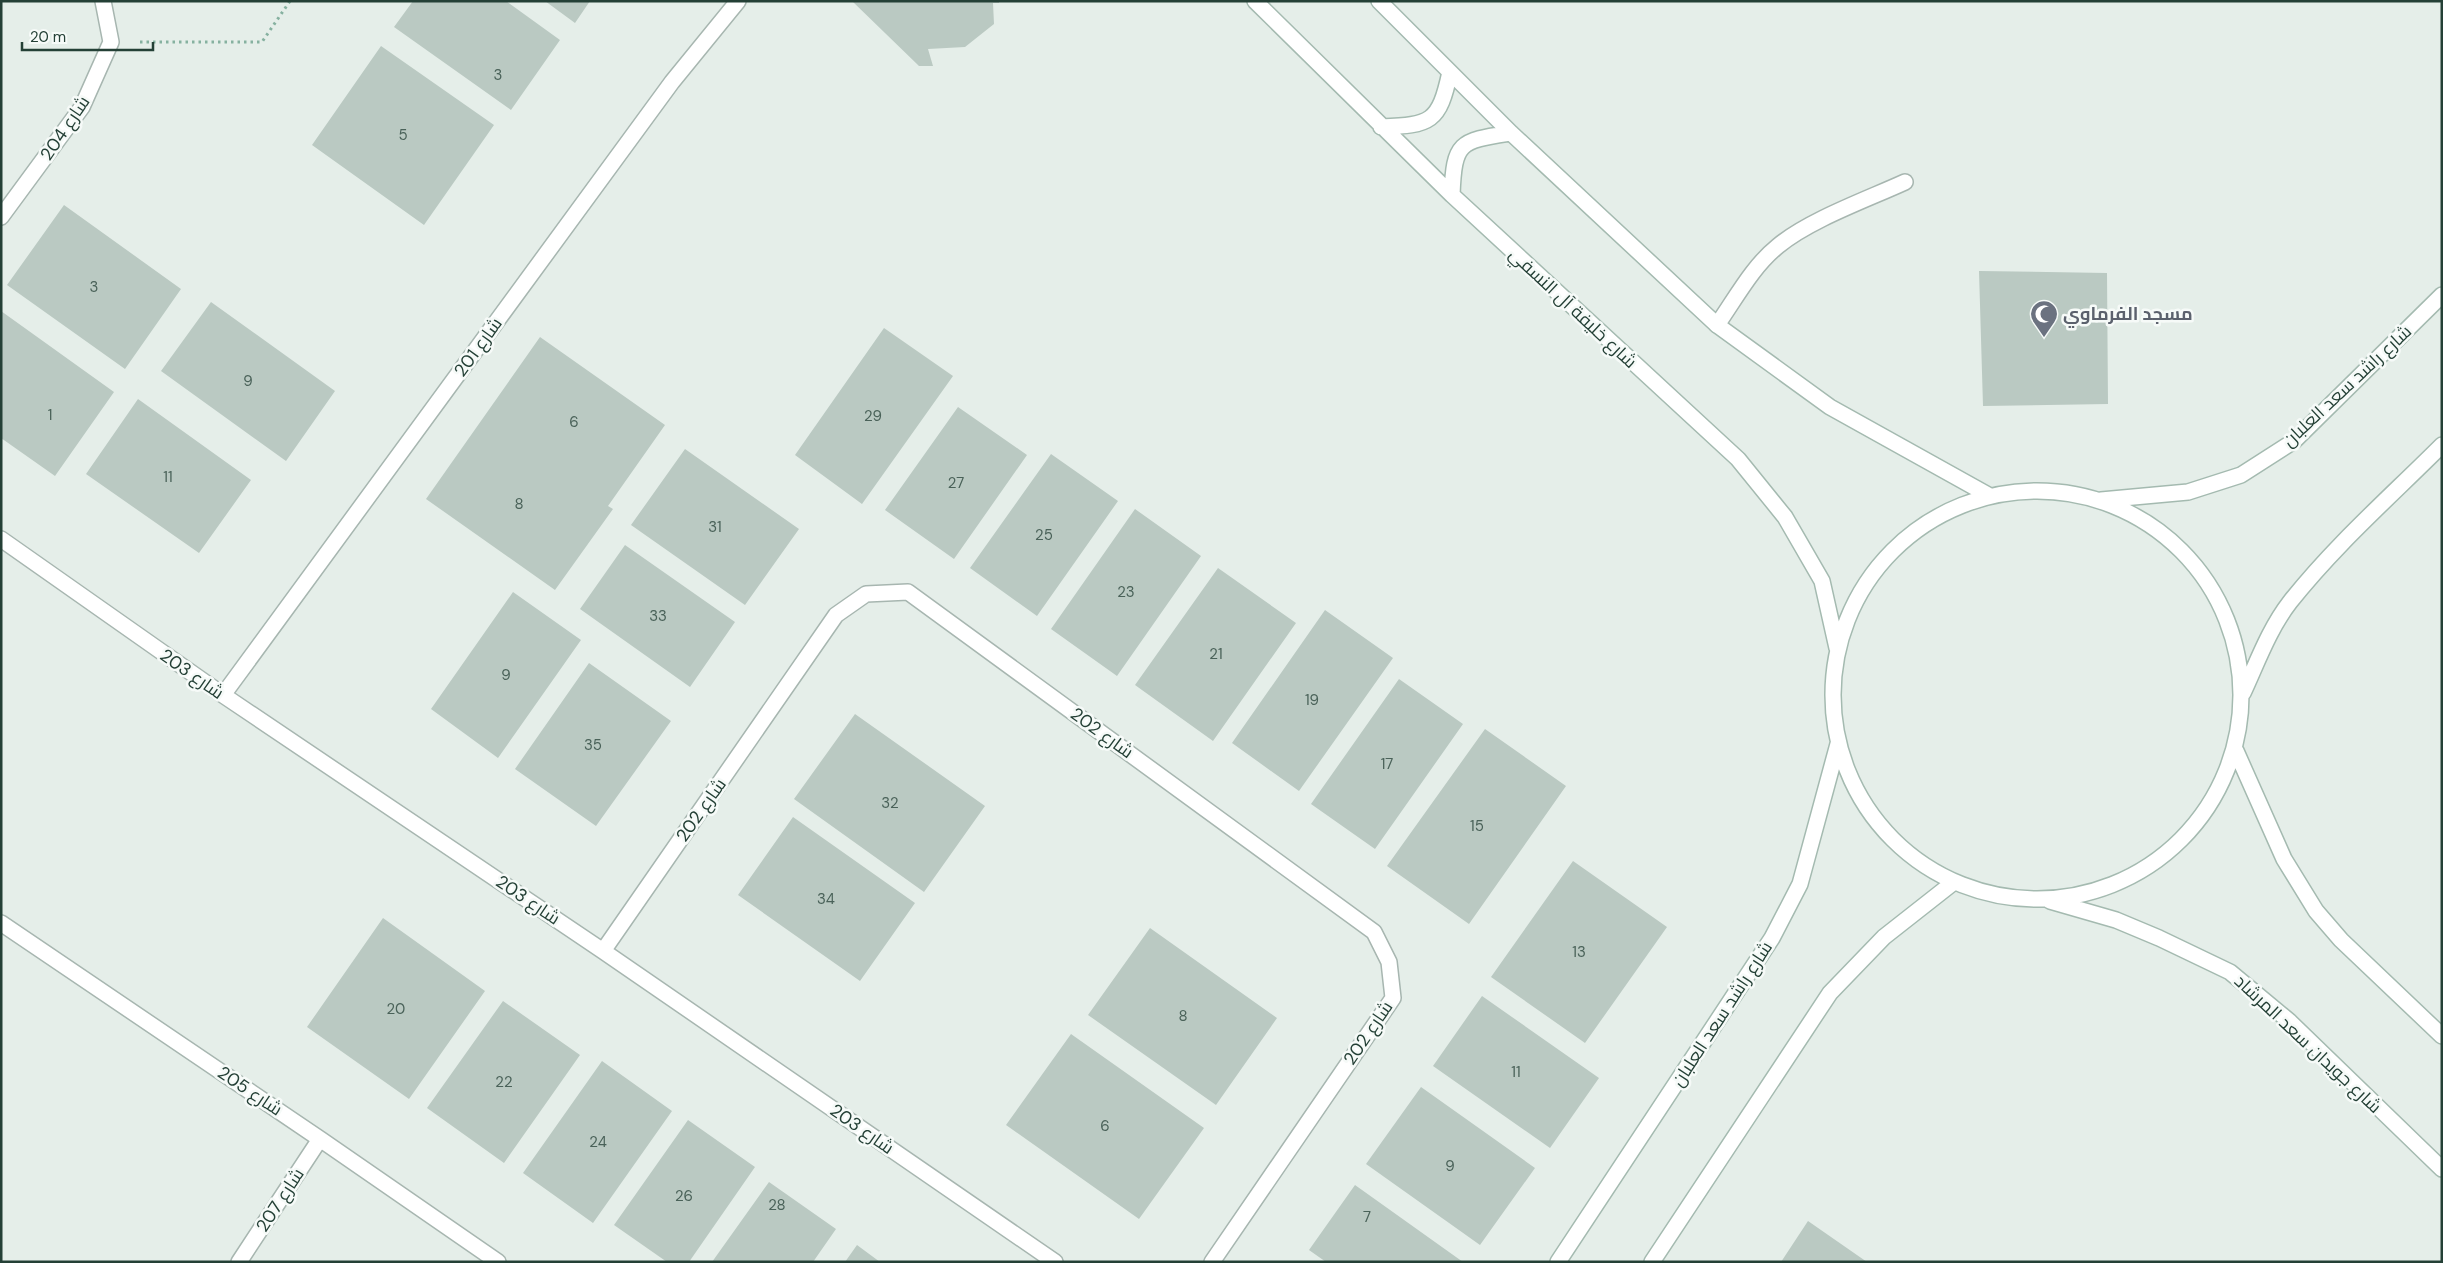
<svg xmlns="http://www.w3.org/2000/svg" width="2443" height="1263" viewBox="0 0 2443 1263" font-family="'DM Sans',Cairo,sans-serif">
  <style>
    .building { fill: #bac9c2 }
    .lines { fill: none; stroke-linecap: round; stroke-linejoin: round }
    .lane-casing { stroke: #a7b6b0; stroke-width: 18 }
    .street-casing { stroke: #a7b6b0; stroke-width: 18 }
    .secondary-casing { stroke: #a4bab0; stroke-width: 18 }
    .path { stroke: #86b1a0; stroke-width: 3; stroke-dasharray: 2.5 4; stroke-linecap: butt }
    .lane { stroke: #fff; stroke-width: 15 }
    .street { stroke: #fff; stroke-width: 15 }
    .secondary { stroke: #fff; stroke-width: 15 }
    .labels { text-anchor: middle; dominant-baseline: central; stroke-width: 5; stroke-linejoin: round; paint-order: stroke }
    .number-label { font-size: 15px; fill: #4a6259 }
    .street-label { font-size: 18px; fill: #244036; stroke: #f6faf8 }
    .worship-label { font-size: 18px; font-weight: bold; fill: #5b616d; stroke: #f6faf8; text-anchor: start }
  </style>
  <rect width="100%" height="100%" fill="#e5eee9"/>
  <path class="building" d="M413,1h93l54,39 -49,70 -117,-83z
    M545,1h45l-15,22z
    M852,1h147v2h-6l1,21 -29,23 -37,2 5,17h-14z
    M381,46l113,79 -70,100 -112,-80z
    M64,205l117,84 -56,80 -118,-84z
    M1979,271l128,2 1,131 -125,2z
    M211,302l124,89 -49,70 -125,-90z
    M1,311l113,81 -59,84 -54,-38z
    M884,328l69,48 -91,128 -67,-49z
    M540,337l125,88 -57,81 5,3 -58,81 -129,-91z
    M138,399l113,81 -52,73 -113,-79z
    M958,407l69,48 -73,104 -69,-49z
    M685,449l114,80 -54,76 -114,-80z
    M1051,454l67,47 -81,115 -67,-48z
    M1135,509l66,47 -84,120 -66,-47z
    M625,545l110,77 -45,65 -110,-78z
    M1218,568l78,55 -83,118 -78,-56z
    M513,592l68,48 -83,118 -67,-49z
    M1325,610l68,48 -94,133 -67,-48z
    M589,663l82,58 -75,105 -81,-57z
    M1399,679l64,45 -88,125 -64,-45z
    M855,714l130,92 -61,86 -130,-93z
    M1485,729l81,57 -97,138 -82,-58z
    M793,817l122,86 -55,78 -122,-86z
    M1573,861l94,66 -82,116 -94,-66z
    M383,918l102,73 -76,108 -102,-72z
    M1150,928l127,90 -61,87 -128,-90z
    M1482,996l117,82 -49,70 -117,-82z
    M503,1001l77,54 -76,108 -77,-55z
    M1071,1034l133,94 -65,91 -133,-94z
    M602,1061l70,50 -79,112 -70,-50z
    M1421,1087l114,81 -55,77 -114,-81z
    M688,1120l67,47 -66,95h-22l-53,-37z
    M769,1182l67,47 -23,33h-101z
    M1355,1185l108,77h-137l-17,-12z
    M1808,1221l59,41h-86z
    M857,1245l23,17h-35z"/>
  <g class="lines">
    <g class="lane-casing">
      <path id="lane" d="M1717,325c19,-27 35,-58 61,-79 31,-26 90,-47 127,-64"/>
    </g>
    <g class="street-casing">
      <path id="street" d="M1,217l81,-110 29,-65 -8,-41
        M1,539l222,156 380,256 452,311
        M223,695l449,-613 66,-81
        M1,923l319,216 178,123
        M603,951l233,-336 30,-21 42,-2 466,340 15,30 4,36 -181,264
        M239,1262l81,-123"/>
    </g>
    <g class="secondary-casing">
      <path id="secondary" d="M1255,1l197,194 286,264 47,58 37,64 15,67
        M1379,1l132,132 206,192 113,82 160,89
        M1381,127c50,-2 58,-4 69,-55
        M1452,195c2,-54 8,-54 59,-62
        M1833 695a204 204 0 1 1 408 0a204 204 0 1 1-408 0Z
        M2101,500l87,-8 53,-17 53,-34 148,-146
        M2243,693c14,-30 26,-64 47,-91 45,-57 101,-106 152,-157
        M2236,751l48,108 32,52 25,29 101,96
        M2050,901l66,19 43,18 71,34 59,49 153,148
        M1558,1262l214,-324 28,-54 38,-140
        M1652,1262l178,-269 54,-56 70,-55"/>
    </g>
    <path class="path" d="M140,42h122l28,-41"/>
    <use href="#lane" class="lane"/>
    <use href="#street" class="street"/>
    <use href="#secondary" class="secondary"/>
  </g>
  <defs>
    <g id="mosque-pin" transform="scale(1.4375)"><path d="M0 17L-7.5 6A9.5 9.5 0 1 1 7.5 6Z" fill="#6b7280" stroke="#f6faf8"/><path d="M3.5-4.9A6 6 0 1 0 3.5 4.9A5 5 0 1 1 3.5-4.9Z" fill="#fff"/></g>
  </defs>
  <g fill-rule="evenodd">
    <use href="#mosque-pin" x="2044" y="314"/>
  </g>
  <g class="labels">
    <g class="number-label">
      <text x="498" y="75">3</text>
      <text x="403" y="135">5</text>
      <text x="94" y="287">3</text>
      <text x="248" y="381">9</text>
      <text x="50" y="415">1</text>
      <text x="873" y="416">29</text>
      <text x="574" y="422">6</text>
      <text x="168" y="477">11</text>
      <text x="956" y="483">27</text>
      <text x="519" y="504">8</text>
      <text x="715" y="527">31</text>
      <text x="1044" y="535">25</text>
      <text x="1126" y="592">23</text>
      <text x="658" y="616">33</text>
      <text x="1216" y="654">21</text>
      <text x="506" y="675">9</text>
      <text x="1312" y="700">19</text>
      <text x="593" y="745">35</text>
      <text x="1387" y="764">17</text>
      <text x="890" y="803">32</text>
      <text x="1477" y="826">15</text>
      <text x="826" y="899">34</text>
      <text x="1579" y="952">13</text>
      <text x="396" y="1009">20</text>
      <text x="1183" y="1016">8</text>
      <text x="1516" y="1072">11</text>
      <text x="504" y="1082">22</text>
      <text x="1105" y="1126">6</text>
      <text x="598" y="1142">24</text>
      <text x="1450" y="1166">9</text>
      <text x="684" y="1196">26</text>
      <text x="777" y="1205">28</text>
      <text x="1367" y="1217">7</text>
    </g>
    <g class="street-label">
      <text transform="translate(65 128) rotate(-56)">شارع 204</text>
      <text transform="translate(1573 308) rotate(43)">شارع خليفة آل النسفي</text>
      <text transform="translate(478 347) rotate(-54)">شارع 201</text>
      <text transform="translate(2347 386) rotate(-43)">شارع راشد سعد العلبان</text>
      <text transform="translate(192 674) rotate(35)">شارع 203</text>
      <text transform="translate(1102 733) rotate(36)">شارع 202</text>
      <text transform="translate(701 810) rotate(-55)">شارع 202</text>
      <text transform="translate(528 900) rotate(34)">شارع 203</text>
      <text transform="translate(1722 1014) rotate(-57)">شارع راشد سعد العلبان</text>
      <text transform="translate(1368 1033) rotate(-56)">شارع 202</text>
      <text transform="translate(2308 1044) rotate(43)">شارع جويدان سعد المرشاد</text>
      <text transform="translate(250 1091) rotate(34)">شارع 205</text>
      <text transform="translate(862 1129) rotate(35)">شارع 203</text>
      <text transform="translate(280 1200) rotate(-57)">شارع 207</text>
    </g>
    <g class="worship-label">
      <text x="2063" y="314">مسجد الفرماوي</text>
    </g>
  </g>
  <rect width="2443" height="1263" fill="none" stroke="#244036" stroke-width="5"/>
  <path d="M22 42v8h131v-8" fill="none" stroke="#244036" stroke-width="2.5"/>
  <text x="30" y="42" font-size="15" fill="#244036" stroke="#f6faf8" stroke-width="4" paint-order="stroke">20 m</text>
</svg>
